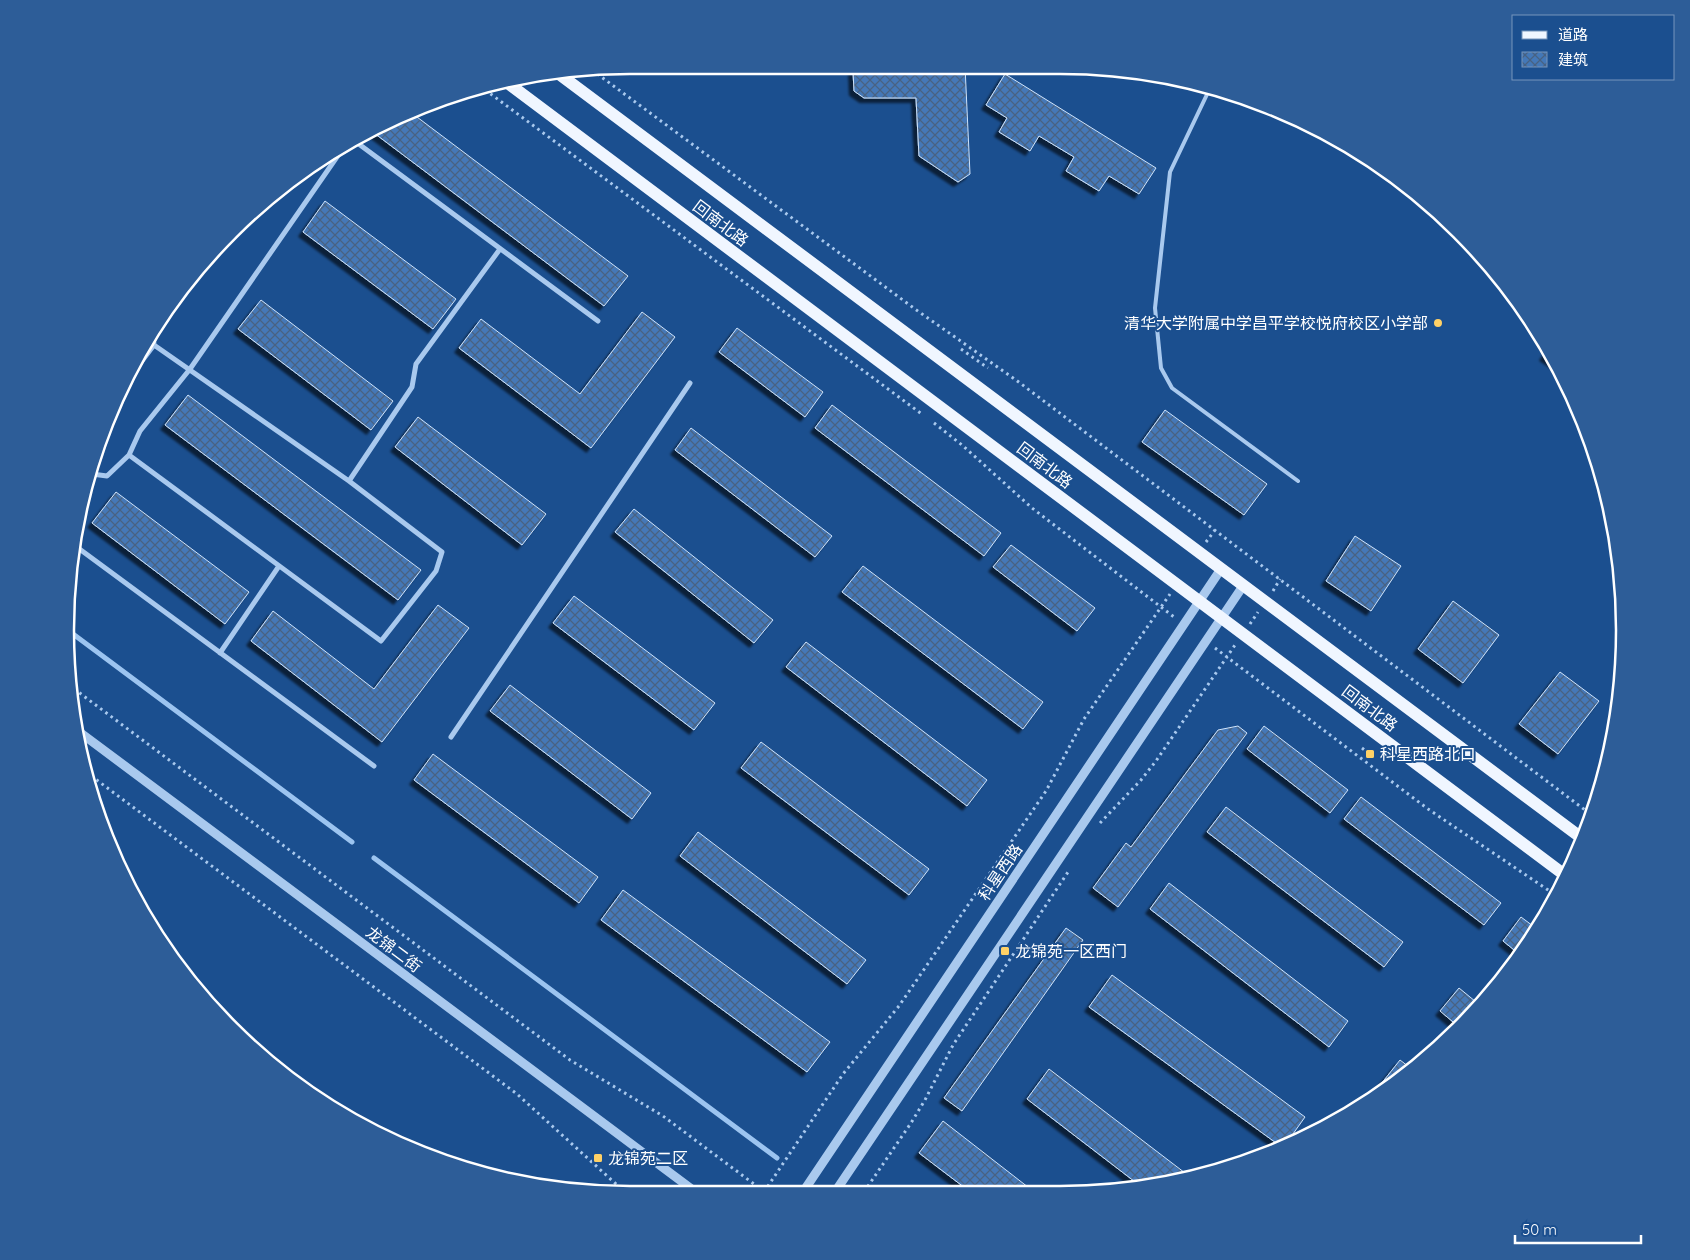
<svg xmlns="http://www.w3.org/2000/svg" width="1690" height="1260" viewBox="0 0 1690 1260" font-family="Quicksand,'Noto Sans SC',sans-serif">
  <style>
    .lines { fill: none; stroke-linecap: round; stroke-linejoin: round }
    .stream { stroke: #9cc4f0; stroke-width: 5 }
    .building { fill: url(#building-cross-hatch); stroke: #cfe3fa; filter: url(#shadow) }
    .path { stroke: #a9c9ee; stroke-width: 3; stroke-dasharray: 2.5 4; stroke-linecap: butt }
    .service { stroke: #a9c9ee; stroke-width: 4 }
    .minor { stroke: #a9c9ee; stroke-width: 5 }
    .tertiary { stroke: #a9c9ee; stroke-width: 9 }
    .primary { stroke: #f0f6ff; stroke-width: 12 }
    .poi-dot { fill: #ffd166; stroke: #1b4f8f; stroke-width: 2 }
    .labels { text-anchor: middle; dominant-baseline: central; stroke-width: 4; stroke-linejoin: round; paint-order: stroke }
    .street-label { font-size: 16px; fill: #fff; stroke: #1b4f8f }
    .poi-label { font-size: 16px; fill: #fff; stroke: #1b4f8f; text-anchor: start }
    .rim { fill: none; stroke: #fff; stroke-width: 2.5 }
  </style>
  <defs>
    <pattern id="building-cross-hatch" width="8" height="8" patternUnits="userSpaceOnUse" patternTransform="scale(1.25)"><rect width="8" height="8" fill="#4478b7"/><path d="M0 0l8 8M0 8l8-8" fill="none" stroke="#486282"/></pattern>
    <filter id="shadow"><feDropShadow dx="-4.5" dy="4.5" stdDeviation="1" flood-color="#0009"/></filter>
  </defs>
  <rect width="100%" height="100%" fill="#1b4f8f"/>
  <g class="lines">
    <path class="stream" d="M69,631l283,211
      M374,858l403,300"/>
  </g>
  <path class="building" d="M915,66h50l5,108 -12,8 -39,-26 -3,-58h-52l-10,-7 -1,-20z
    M1005,74l151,94 -17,26 -30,-18 -10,15 -33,-20 8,-14 -35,-21 -9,15 -31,-19 8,-14 -21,-13z
    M413,114l215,162 -24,30 -230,-173 4,-5z
    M325,201l131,98 -23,30 -130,-97z
    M261,300l132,101 -22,29 -133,-101z
    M642,312l33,25 -84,111 -132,-100 22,-29 99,75z
    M737,328l86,64 -18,25 -86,-65z
    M1548,350l10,16 -14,-10z
    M188,395l233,175 -23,30 -233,-175z
    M832,405l169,128 -17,23 -169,-128z
    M1165,410l102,74 -23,31 -102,-73z
    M418,417l128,97 -24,31 -127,-98z
    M691,428l141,108 -17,21 -140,-107z
    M116,492l133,100 -24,32 -133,-101z
    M634,509l139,111 -19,23 -139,-111z
    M1355,536l46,30 -30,45 -45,-30z
    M1011,545l84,63 -18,23 -84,-64z
    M863,566l180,136 -20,27 -181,-137z
    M574,596l141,107 -21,27 -141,-107z
    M1453,601l46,34 -36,48 -45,-34z
    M438,605l31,23 -87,114 -131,-101 22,-30 101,78z
    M806,642l181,138 -20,26 -181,-139z
    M1560,672l39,29 -41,53 -39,-30z
    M510,685l141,108 -19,26 -142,-108z
    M1238,726l9,7 -129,174 -25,-19 33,-45 5,4 87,-117z
    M1264,726l84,64 -18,23 -83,-64z
    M761,742l168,127 -20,26 -168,-127z
    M433,754l165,123 -19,26 -165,-123z
    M1361,797l140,106 -17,22 -140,-106z
    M1226,807l177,135 -19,25 -177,-135z
    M698,832l168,128 -19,24 -167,-128z
    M1169,883l179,138 -19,26 -179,-138z
    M623,890l207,152 -23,30 -206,-152z
    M1521,917l16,12 -18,25 -16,-13z
    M1066,928l17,12 -121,171 -18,-13z
    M1112,975l193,142 -22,31 -194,-141z
    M1459,988l22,18 -22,21 -19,-16z
    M1400,1060l13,10 -9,8 -17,10 -6,-4z
    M1049,1069l140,107 -46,12 -116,-89z
    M943,1121l90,70h-64l-50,-38z"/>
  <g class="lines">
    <path class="path" d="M592,70l323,239 101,71 577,436
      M480,86l443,329
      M961,349l27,19
      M934,423l28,22 70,63 142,109
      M1206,542l9,-12
      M1273,591l7,-12
      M1250,624l8,-12
      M1215,648l213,161 129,87
      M69,685l501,375 93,56 103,77
      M1362,748l15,12
      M86,772l431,322 110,100
      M1100,823l41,-43 15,-19 79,-116
      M764,1192l79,-118 56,-68 147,-215 38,-72 86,-125
      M864,1192l47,-69 14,-23 28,-55 115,-173"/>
    <path class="service" d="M1211,86l-41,86 -15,136 6,60 11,20 126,93"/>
    <path class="minor" d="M352,139l246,182
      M120,390l34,-45 -1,-13
      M129,455l252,186 55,-70 6,-19 -93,-71 -195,-136
      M92,474l15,2 22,-21 11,-24 50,-62 158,-228
      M349,481l63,-94 4,-23 84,-115
      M74,545l300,221
      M220,653l59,-87
      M451,737l239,-354"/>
    <path class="tertiary" d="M74,728l623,465
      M803,1192l418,-623
      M835,1192l408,-606"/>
    <path class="primary" d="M559,74l1024,765
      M505,81l1061,795"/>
  </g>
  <g class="poi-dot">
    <circle cx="1438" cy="323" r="5"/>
    <rect x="1365" y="749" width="10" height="10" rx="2.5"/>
    <rect x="1000" y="946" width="10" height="10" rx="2.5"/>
    <rect x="593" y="1153" width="10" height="10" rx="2.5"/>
  </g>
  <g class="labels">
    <g class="street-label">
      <text transform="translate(721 223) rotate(37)">回南北路</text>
      <text transform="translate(1045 465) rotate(37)">回南北路</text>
      <text transform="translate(1370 708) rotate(37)">回南北路</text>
      <text transform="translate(1000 872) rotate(-56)">科星西路</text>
      <text transform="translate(394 949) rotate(37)">龙锦二街</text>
    </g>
    <g class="poi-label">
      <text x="1428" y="323" text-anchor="end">清华大学附属中学昌平学校悦府校区小学部</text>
      <text x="1380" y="754">科星西路北口</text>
      <text x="1015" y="951">龙锦苑一区西门</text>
      <text x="608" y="1158">龙锦苑二区</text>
    </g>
  </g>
  <path d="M0 0H1690V1260H0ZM630 74H1060A556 556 0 0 1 1616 630V630A556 556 0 0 1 1060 1186H630A556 556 0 0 1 74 630V630A556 556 0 0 1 630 74Z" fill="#2d5d98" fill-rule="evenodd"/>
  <path class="rim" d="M630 74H1060A556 556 0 0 1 1616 630V630A556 556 0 0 1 1060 1186H630A556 556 0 0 1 74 630V630A556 556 0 0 1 630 74Z"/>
  <rect x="1512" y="15" width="162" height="65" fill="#1b4f8f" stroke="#7695bc"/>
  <rect x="1522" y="31" width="25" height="8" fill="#f0f6ff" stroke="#7695bc"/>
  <text x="1558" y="40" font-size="15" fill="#ffffff">道路</text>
  <rect x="1522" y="52" width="25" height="15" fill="url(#building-cross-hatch)" stroke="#7695bc"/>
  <text x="1558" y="65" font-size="15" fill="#ffffff">建筑</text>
  <path d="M1515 1235v8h126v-8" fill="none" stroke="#ffffff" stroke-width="2.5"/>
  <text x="1522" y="1235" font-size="15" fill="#ffffff" stroke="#1b4f8f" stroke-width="4" paint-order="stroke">50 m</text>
</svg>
